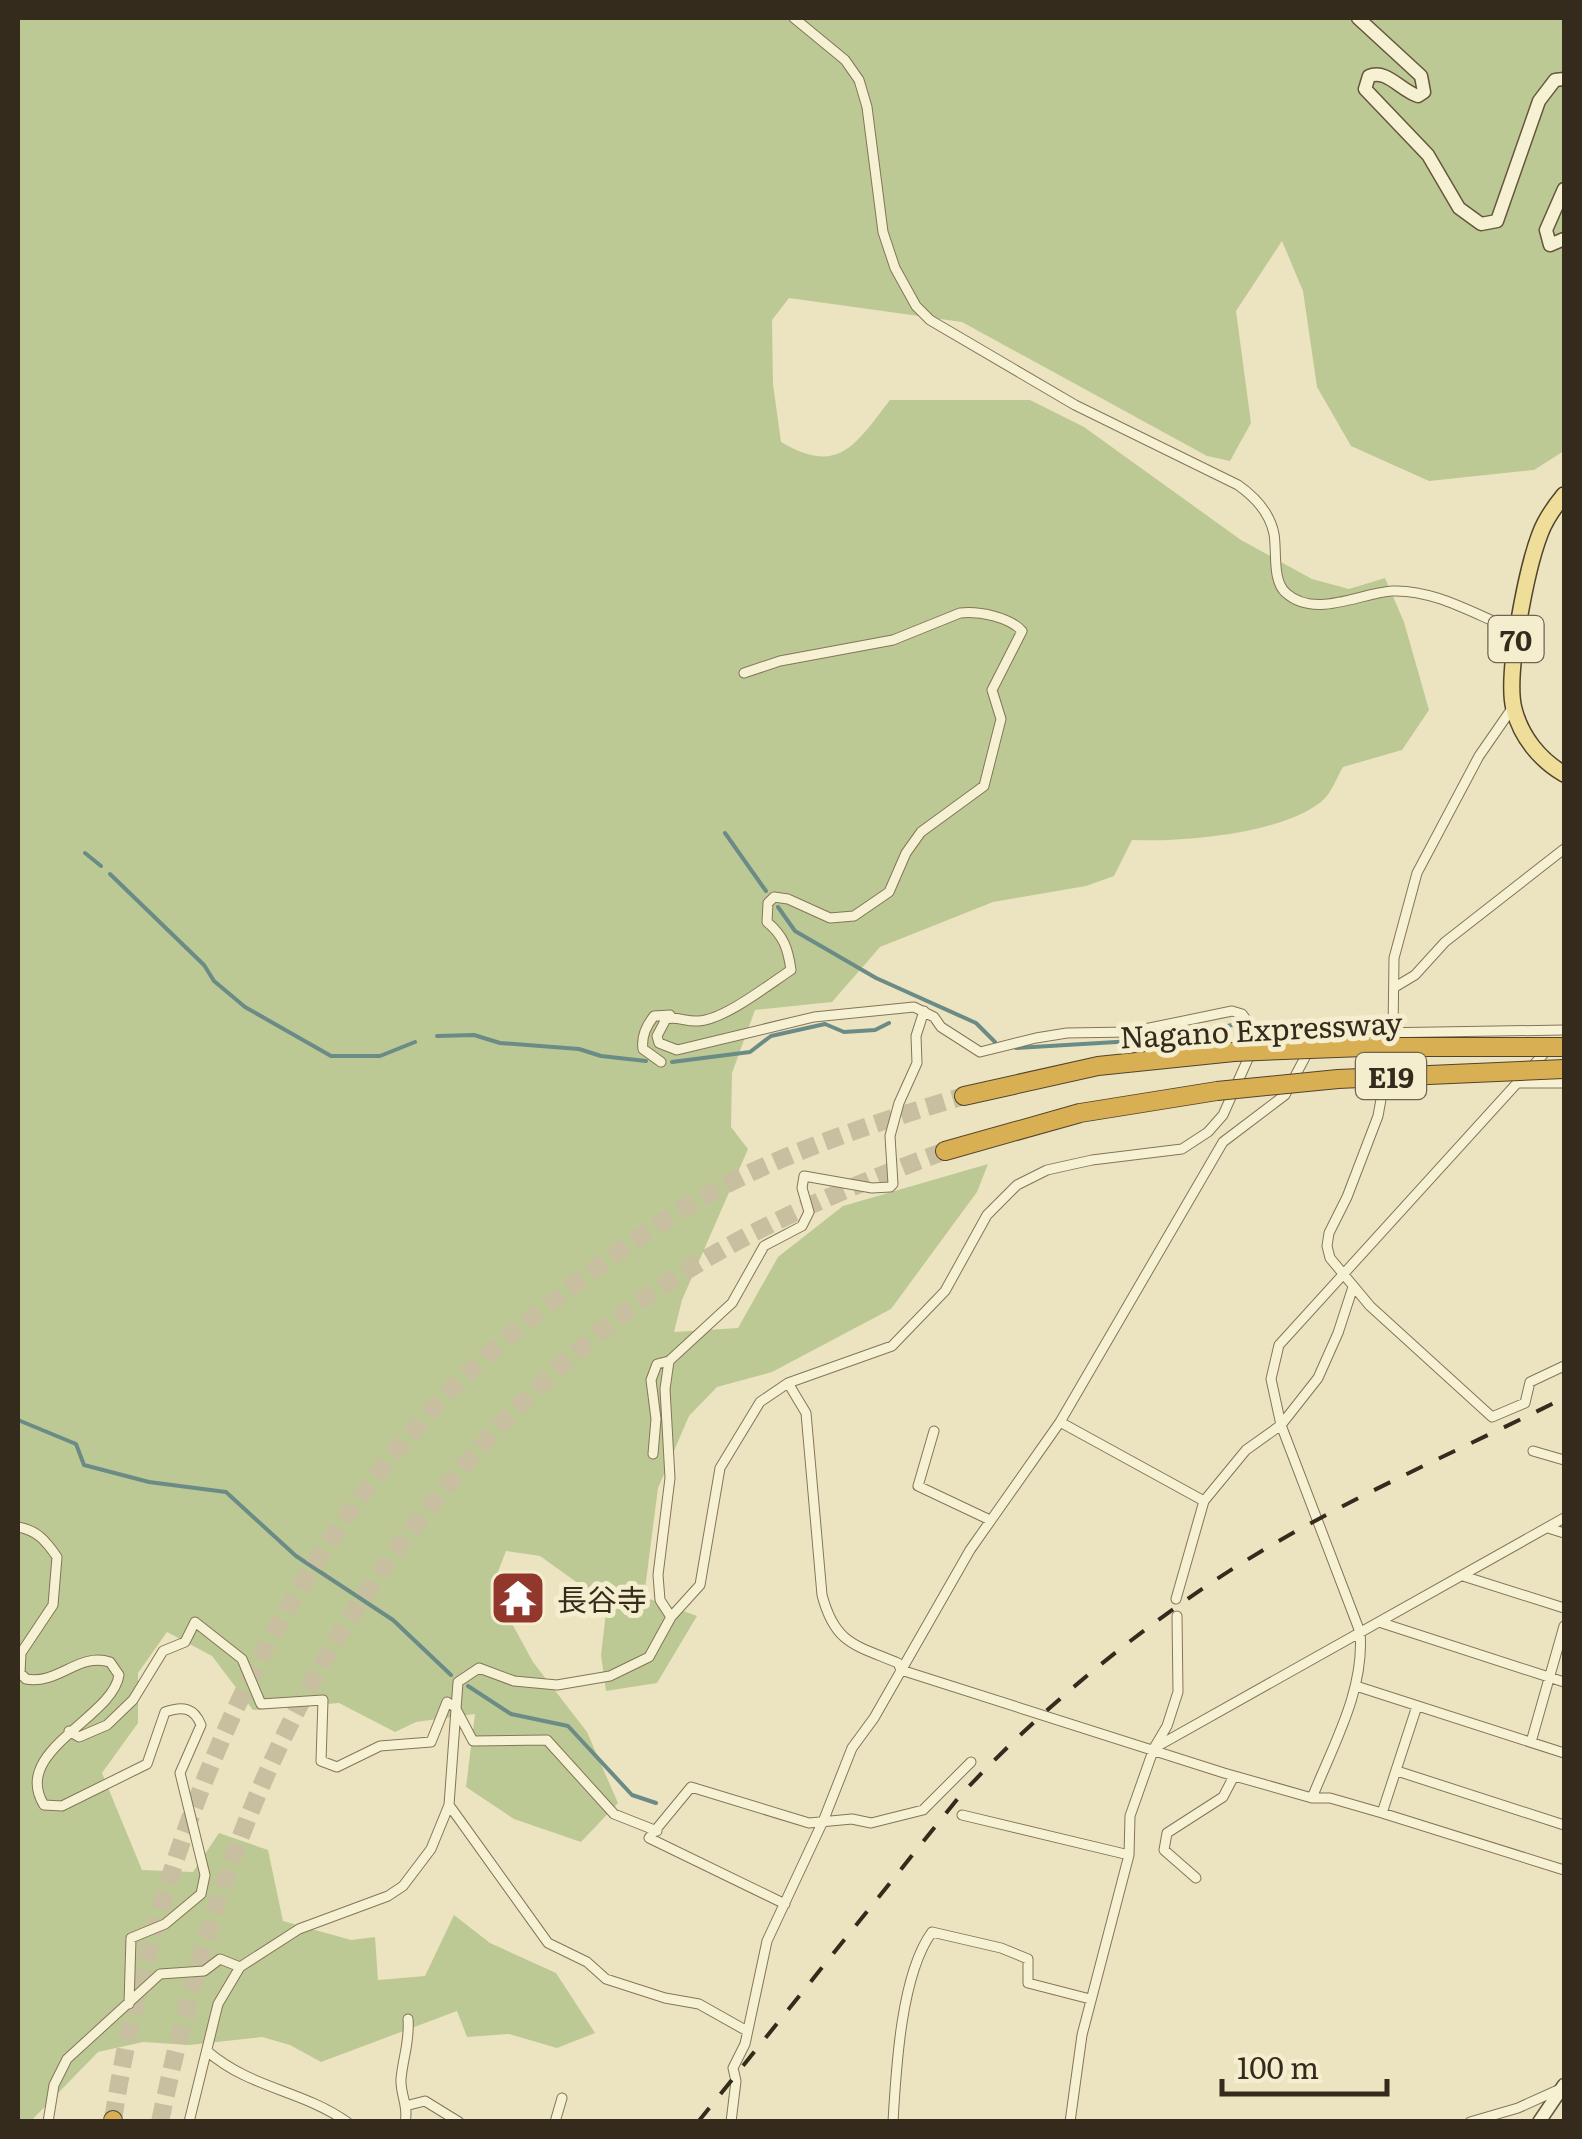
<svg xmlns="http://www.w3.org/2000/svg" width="1582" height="2139" viewBox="0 0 1582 2139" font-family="Literata,'Noto Sans JP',serif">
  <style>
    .green { fill: #bdc995 }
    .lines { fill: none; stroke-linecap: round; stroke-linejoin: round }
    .stream { stroke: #6b8b87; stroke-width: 4 }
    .highway-tunnel { stroke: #c7bf9f; stroke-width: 18; stroke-dasharray: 18 9; stroke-linecap: butt }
    .street-casing { stroke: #847559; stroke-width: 11 }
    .secondary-casing { stroke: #66563c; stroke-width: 15 }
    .primary-casing { stroke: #52432d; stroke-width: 18 }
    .highway-casing { stroke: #52432d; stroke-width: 20 }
    .street { stroke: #f7f1d3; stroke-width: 9 }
    .secondary { stroke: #f7f1d3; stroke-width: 12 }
    .primary { stroke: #efde99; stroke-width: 15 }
    .highway { stroke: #d9af53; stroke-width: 18 }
    .rail { stroke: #342b1d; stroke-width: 4; stroke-dasharray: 18 18; stroke-linecap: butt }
    .highway-bridge-casing { stroke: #52432d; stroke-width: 20; stroke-linecap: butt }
    .highway-bridge { stroke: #d9af53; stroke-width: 18 }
    .labels { text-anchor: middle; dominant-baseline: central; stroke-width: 10; stroke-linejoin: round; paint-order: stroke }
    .shield { fill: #f4eecf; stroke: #6e6652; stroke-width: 2.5 }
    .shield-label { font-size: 28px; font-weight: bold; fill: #342b1d }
    .street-label { font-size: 30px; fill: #342b1d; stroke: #f4eecf }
    .poi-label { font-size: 30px; fill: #342b1d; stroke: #f4eecf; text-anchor: start }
  </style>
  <rect width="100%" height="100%" fill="#ece4c0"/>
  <path class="green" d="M18,18h1546v433l-30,19 -105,11 -78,-35 -34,-59 -14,-96 -21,-50 -46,70 15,112 -21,38 -23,-5 -245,-134 -173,-24 -17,22 1,64 8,58c58,34 74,3 109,-42h140l54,27 157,113 71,39 37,10 36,-11 19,44 25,88 -27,40 -59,17c-6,10 -12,27 -21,34 -39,33 -140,41 -190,39l-18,36 -28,10 -93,16 -113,45 -48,55 -77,8 -23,63 -1,54 17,22 -66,151 -8,32 64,-4 40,-71 65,-51 145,-42 -11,28 -86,117 -119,63 -55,15 -28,29 -31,72 -14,109 53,19 -40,67 -51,8 -5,-36 6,-51 -67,-48 -34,-5 -14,36 41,75 54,70 31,71 -37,39 -67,-23 -48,-32 9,-73 -59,8 -21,10 -56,-29 -86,7 -41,-54 -45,-24 -29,41v50l-36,50 40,97 51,2 26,-39 49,17 15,71 68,19 24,-3 3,43 47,-4 29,-61 36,28 66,30 39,60 -38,15 -48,-14 -42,3 -10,-26 -136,51 -31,-17 -28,-8 -73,8 -46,-3 -45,10 -68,70 -12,-1z"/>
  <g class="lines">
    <path class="stream" d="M725,833l41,58
      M85,853l16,13
      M110,874l94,91 10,16 31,26 86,49h49l35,-14
      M778,907l17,24 81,47 100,45 19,19
      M437,1036l37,-1 26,8 79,6 22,7 45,5
      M1016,1048l117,-7 106,-17
      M672,1062l78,-10 21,-16 54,-12 19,8 31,-2 14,-7
      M18,1420l58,24 8,21 65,17 77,10 70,64 97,64 58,55
      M468,1686l43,28 57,12 64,69 24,8"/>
    <path class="highway-tunnel" d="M113,2120c40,-260 145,-525 328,-720 39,-42 85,-78 131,-114 44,-33 89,-66 138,-93 80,-43 167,-71 254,-97
      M160,2122c54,-258 133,-463 309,-662 62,-71 130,-134 209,-184 83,-53 175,-91 267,-125"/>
    <g class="street-casing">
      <path id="street" d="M794,18l51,42 14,20 8,27 16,125 12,36 21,38 14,14 145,85 163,80c17,12 32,28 36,49 3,17 -2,47 12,59 29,26 74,0 106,-2 43,-2 85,25 125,40
        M744,673l36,-12 113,-21 67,-27c20,-2 49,4 62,18l-30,59 9,29 -17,67 -63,46 -15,21 -17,39 -35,24 -24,2 -42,-19 -14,-2 -6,6 -1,19c17,14 21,27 24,48 -23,15 -67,50 -93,51 -12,1 -21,-5 -32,-2l-9,17 2,7 18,7 137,-33 100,-10 20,10 7,10 39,25 56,-14 31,-5 63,-1 102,-21 10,3 16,21 306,-5
        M1513,707l-34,49 -62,117 -23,85 -1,74 -15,84 -31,81 -18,36 -2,13 3,12 40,48 122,111 33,-14 5,-21 34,-16
        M1395,987l20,-12 30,-33 119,-93
        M661,1062l-18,-13c-2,-13 3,-23 11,-33l16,-1
        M1517,1083h47
        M788,1383l18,30 16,182c13,49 33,50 76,68l3,7
        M1060,1422l144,79
        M934,1431l-16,55 72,34
        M1533,1451l31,9
        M653,1454l3,-35 -5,-39 6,-16 12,-3
        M18,1527c19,3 28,14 39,30l-4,48 -32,48 -1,20 6,6c32,6 53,-27 84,-17l9,13c-6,43 -109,76 -75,130l18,1 85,-42 18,-52c17,-6 29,-5 36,13l-21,48 25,102 -4,19 -36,30 -34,14 -2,66
        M1548,1528l16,5
        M1463,1576l101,32
        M1176,1599l28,-98 42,-51 35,-25 37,-47 20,-45 15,-46
        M671,1617l-11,-17 -2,-25 12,-97 -5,-89 4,-28 63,-58 32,-57 38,-20 7,-14 -7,-24 2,-12 68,12 18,-1 3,-3 -3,-48 9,-33 18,-40 -1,-27 8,-25
        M1382,1623l182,59
        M901,1670l323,103 88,25h18l52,15 182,57
        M1356,1686l208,67
        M69,1731l10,6 28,-12 26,-25 30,-49 22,-9 10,-20 47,37 19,45 62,-4 -2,61 16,6 43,-21 51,-4 16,-40 8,5 18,34 74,-1 67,74 43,17
        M1531,1742l33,-116
        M1156,1747l408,-229
        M1397,1771l167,54
        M1312,1798c21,-53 53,-108 48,-166l-79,-207 -10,-46 8,-34 270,-297
        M449,1805l99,138 39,19 19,17 59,19 34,6 48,27
        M1382,1813l35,-107
        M962,1815l167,40
        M1196,1878l-32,-28 3,-17 56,-36 11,-21
        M785,1904l-136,-66 42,-51 118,36 43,-4 19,4 52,-13 48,-48
        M207,2051c44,38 95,39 140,71
        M405,2106l20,-5 34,21
        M48,2122l6,-37 13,-26 93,-85 44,-3 16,-12 20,8
        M189,2122l29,-118 22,-37 59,-38 89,-33 15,-10 28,-37 18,-44 9,-123 21,-14 35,13 43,4 53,-9 39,-19 22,-40 29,-32 20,-117 40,-66 28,-19 104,-37 53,-55 42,-76 30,-30 30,-15 45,-10 90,-11 26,-17 15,-17 28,-63
        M405,2122c4,-15 -5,-28 -4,-43 2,-22 9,-38 7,-60
        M555,2122l7,-24
        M731,2122l5,-41 -3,-13 12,-24 22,-103 57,-122 28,-71 22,-30 96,-168 90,-128 163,-280 62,-47 25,-47
        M893,2122c3,-53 8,-148 39,-190l69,16 27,11v24l62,16
        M1070,2122l12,-87 47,-180 1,-39 24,-68 13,-22 11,-34 -1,-76
        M1470,2122l48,-14 42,-19"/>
    </g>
    <g class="secondary-casing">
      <path id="secondary" d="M1358,18l63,58 3,16 -6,4c-18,-6 -31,-27 -49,-20l-4,13 63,66 31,53 22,16 16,-3 42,-120 16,-21 9,-1
        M1564,189l-18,41 4,15 14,-6
        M1539,2122l25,-37"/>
    </g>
    <g class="primary-casing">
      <path id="primary" d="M1564,495c-9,11 -19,25 -24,39 -13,34 -35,141 -26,175 7,28 26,51 50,65"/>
    </g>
    <g class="highway-casing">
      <path id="highway" d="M964,1096l134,-30 136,-14
        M945,1151l135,-38 137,-22
        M113,2122v-2"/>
    </g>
    <use href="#street" class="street"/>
    <use href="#secondary" class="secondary"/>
    <use href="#primary" class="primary"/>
    <use href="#highway" class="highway"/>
    <path class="rail" d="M698,2122l261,-325c76,-82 162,-154 255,-216 108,-72 234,-125 350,-183"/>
    <g class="highway-bridge-casing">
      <path id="highway-bridge" d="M1234,1052l130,-5h200
        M1217,1091l121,-12 226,-10"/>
    </g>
    <use href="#highway-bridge" class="highway-bridge"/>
  </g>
  <defs>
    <g id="temple-square" transform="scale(2.875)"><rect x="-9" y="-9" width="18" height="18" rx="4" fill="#91372b" stroke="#f4eecf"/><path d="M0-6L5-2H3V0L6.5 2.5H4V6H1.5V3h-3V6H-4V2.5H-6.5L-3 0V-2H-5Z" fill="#fff"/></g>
  </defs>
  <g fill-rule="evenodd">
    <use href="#temple-square" x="518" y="1598"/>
  </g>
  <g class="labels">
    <g class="shield">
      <rect x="1488.5" y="616" width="55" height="46" rx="8"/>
      <rect x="1356" y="1053" width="70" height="46" rx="8"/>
    </g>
    <g class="shield-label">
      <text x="1516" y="639">70</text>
      <text x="1391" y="1076">E19</text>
    </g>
    <g class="street-label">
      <text transform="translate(1261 1028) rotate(-3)">Nagano Expressway</text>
    </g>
    <g class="poi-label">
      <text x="557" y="1598">長谷寺</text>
    </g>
  </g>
  <rect width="1582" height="2139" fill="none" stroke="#342b1d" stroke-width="40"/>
  <path d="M1222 2079v15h165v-15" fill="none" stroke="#342b1d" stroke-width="5"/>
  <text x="1237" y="2079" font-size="30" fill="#342b1d" stroke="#f4eecf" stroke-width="8" paint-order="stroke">100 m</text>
</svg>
